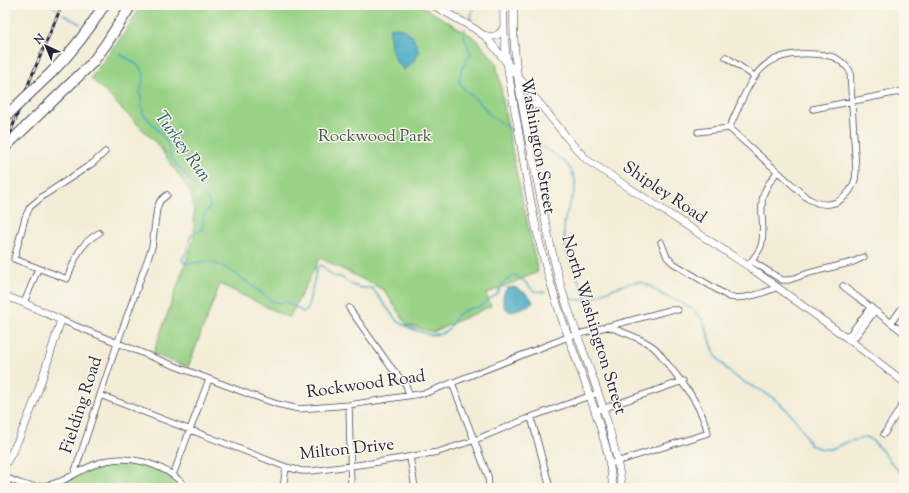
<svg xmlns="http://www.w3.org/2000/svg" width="909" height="493" viewBox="0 0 909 493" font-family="'Sorts Mill Goudy',serif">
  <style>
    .green { fill: #98d285; stroke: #5d7a60 }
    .water { fill: #42a7c3; stroke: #32647f }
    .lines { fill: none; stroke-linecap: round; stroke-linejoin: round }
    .stream { stroke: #42a7c3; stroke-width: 1.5 }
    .street-casing { stroke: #414052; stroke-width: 7 }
    .secondary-casing { stroke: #414052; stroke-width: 8 }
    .highway-casing { stroke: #414052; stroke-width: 12 }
    .street { stroke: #fff; stroke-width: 5.5 }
    .secondary { stroke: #fff; stroke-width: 7 }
    .highway { stroke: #fff; stroke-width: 10 }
    .rail-casing { stroke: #22223b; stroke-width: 3 }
    .rail { stroke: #fbf7ec; stroke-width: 1.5; stroke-dasharray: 4.5; stroke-linecap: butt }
    .highway-bridge-casing { stroke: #414052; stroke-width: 12; stroke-linecap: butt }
    .highway-bridge { stroke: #fff; stroke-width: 10 }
    .labels { text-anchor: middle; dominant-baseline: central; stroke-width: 3; stroke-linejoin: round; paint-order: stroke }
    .park-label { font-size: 17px; fill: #455751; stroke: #fbf7ec }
    .street-label { font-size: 17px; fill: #22223b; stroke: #fbf7ec }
    .water-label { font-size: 18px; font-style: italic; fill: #305e78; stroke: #fbf7ec }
  </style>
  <rect width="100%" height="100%" fill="#fbf7ec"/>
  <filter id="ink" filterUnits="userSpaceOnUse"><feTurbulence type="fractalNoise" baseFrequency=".025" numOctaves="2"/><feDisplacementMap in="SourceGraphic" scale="8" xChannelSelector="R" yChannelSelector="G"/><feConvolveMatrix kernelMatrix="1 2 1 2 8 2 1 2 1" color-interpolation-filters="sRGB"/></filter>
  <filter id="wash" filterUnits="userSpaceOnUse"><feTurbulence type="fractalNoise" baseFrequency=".012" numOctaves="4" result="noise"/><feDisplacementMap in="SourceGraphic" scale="16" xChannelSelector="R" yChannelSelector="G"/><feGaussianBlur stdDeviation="0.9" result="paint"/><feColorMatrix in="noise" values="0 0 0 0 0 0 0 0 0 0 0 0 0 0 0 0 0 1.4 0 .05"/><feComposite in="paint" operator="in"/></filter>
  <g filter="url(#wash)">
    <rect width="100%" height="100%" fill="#f3edd7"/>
    <path class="green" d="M141,5h279l55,33 21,24 19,104 23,106 -52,22 5,12 -58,26 -26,-7 -23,-35 -64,-32 -31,60 -69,-34 -32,83 -35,-13 41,-115v-27l-3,-19 -33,-48 -67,-67 35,-47z
      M109,464h42l22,11 12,13h-180v-11l15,7 24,2z"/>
    <path class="water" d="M390,27c18,1 24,8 29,25l-5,9 -10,9c-13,-11 -15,-27 -14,-43z
      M514,287c7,4 17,7 19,16 -7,4 -15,6 -22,9 -10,-4 -10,-17 -4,-24z"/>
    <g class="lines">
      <path class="stream" d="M52,5l4,4
        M5,7l6,-2
        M64,15l16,9
        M470,20l4,-15
        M465,29l-1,8 7,16 -10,18 -2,11 6,8 16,14 8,10 23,16
        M120,54l15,9 7,7 2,4 -4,19 3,20 24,28 4,17 38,44 1,5c-3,4 -6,7 -7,12 -1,11 1,12 -11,15 -6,10 -1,15 -10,25l1,3c12,3 13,-1 22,0 20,0 45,23 61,34 7,8 11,7 21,6l16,10 4,-2 10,-42 4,-3 12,11 8,1 11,8 9,3h11l25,33 13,7 20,7 11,-1 8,-5 8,-14 11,-6 11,-2 19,-14 5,-10 11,-8 10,6 10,10 11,1
        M538,144c19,12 45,24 35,52 -5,11 -10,23 -9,35 0,24 14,48 24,69 14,-6 36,-18 51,-18 9,0 16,9 24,13 13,6 29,10 38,23 8,12 9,27 16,39 4,7 11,13 16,18 10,8 22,12 32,18 20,11 36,31 45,52l12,4h8l17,-7 20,-5c16,9 22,28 37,38
        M571,299l7,1h9"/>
    </g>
  </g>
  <g filter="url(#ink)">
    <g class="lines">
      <g class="street-casing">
        <path id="street" d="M726,57l28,19
          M813,109l91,-18
          M698,132l31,-4c21,-43 26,-78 84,-74 17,1 26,2 37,17l6,100c0,19 -17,38 -38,32 -4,-1 -7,-3 -11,-5l-78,-70
          M99,233c-20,11 -24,26 -32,46l-53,-20 11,-41 5,-11 13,-11 50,-33 12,-11
          M661,242l6,15 6,6 56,34c16,3 34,-4 49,-10
          M752,261l30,19h7l20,-7 44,-11 11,-5
          M749,264c4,-5 10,-12 12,-18 5,-16 -2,-34 2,-50 2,-9 9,-17 14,-24
          M843,286l61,47
          M24,303l14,-34
          M349,308l41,58 16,19 3,10
          M61,320l101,41 89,34 26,9 22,5 50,-4 77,-12 142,-56 102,-27h8
          M891,323l13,-18
          M607,326c15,6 32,11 45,20 6,4 10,11 14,16 18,22 35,43 42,71l-98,31
          M847,338l24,-31
          M852,341l23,-30
          M452,383l36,93 1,12
          M100,395l186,72 16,4h10l60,-8 66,-11 37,-12 56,-23 67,-24
          M349,405l2,83
          M596,411l87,-30
          M531,417l19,71
          M884,434l20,-32
          M410,457l5,31
          M74,474l43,-130 35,-97 5,-39 3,-7 7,-6
          M173,475l36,-96
          M5,477c13,6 24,11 38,9 18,-2 32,-13 48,-20 32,-15 73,-4 96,22
          M283,488l3,-21"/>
      </g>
      <g class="secondary-casing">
        <path id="secondary" d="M433,5l42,24 12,9 86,107 14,15 161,106 99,72 57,44
          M504,5c-2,41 7,83 14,123 9,55 18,110 35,163 15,51 37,99 51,149 5,16 7,32 9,48
          M514,5c-3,55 10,111 21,165 9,44 17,89 31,133 21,61 47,120 56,185
          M484,35c9,3 17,1 20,-9
          M526,117l3,-9 5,-3 6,-1
          M5,296l19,7 37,17c-16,49 -30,101 -56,145"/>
      </g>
      <g class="highway-casing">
        <path id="highway" d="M51,73c21,-21 38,-43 53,-68
          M5,147l87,-84 14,-19 25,-39"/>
      </g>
      <use href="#street" class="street"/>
      <use href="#secondary" class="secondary"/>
      <use href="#highway" class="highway"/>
      <g class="rail-casing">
        <path id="rail" d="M5,147l25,-67 32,-75"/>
      </g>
      <use href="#rail" class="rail"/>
      <g class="highway-bridge-casing">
        <path id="highway-bridge" d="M5,117l46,-44"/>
      </g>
      <use href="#highway-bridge" class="highway-bridge"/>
    </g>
  </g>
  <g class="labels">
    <g class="park-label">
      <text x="375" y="137">Rockwood Park</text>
    </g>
    <g class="street-label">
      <text transform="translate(537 146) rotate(80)">Washington Street</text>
      <text transform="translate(664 193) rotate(34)">Shipley Road</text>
      <text transform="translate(593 325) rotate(73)">North Washington Street</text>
      <text transform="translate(366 385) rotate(-8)">Rockwood Road</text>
      <text transform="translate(82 405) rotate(-72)">Fielding Road</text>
      <text transform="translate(347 450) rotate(-6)">Milton Drive</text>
    </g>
    <g class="water-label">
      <text transform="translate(182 147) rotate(54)">Turkey Run</text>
    </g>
  </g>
  <rect width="909" height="493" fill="none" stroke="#fbf7ec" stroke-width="20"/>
  <g transform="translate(46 46) rotate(316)" stroke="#fbf7ec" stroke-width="3" paint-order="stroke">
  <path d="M0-3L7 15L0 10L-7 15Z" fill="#22223b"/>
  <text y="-6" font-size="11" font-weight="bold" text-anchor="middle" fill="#22223b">N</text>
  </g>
</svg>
